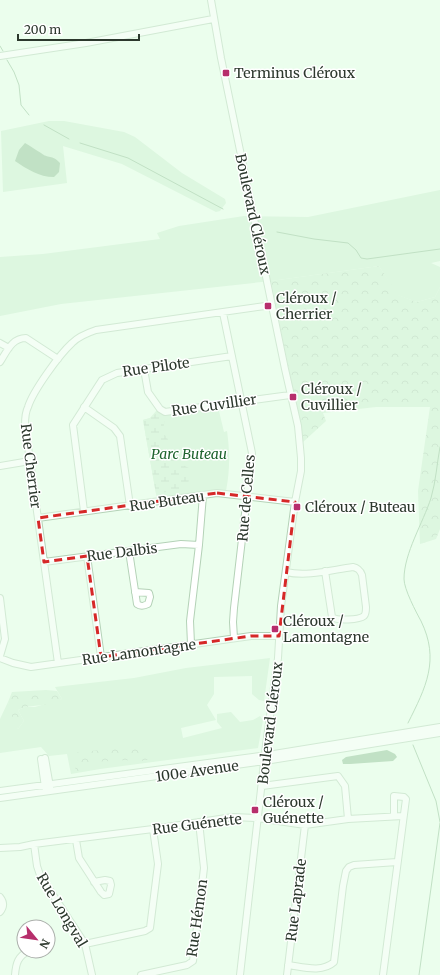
<svg xmlns="http://www.w3.org/2000/svg" width="440" height="975" viewBox="0 0 440 975" font-family="Merriweather,serif">
  <style>
    .green { fill: #ccefd0 }
    .forest { fill: url(#forest-crowns) }
    .wetland { fill: url(#wetland-marsh) }
    .water { fill: #8ebe94 }
    .lines { fill: none; stroke-linecap: round; stroke-linejoin: round }
    .stream { stroke: #8ebe94; stroke-width: 1 }
    .minor-casing { stroke: #b4d2b7; stroke-width: 8 }
    .minor { stroke: #fff; stroke-width: 6 }
    .marked { fill: none; stroke: #d62828; stroke-width: 3; stroke-dasharray: 8 5; stroke-linejoin: round }
    .poi-dot { fill: #b72e6c; stroke: #fff; stroke-width: 1.5 }
    .labels { text-anchor: middle; dominant-baseline: central; stroke-width: 3; stroke-linejoin: round; paint-order: stroke }
    .poi-label { font-size: 14px; fill: #2c382d; stroke: #fff; text-anchor: start }
    .street-label { font-size: 14px; fill: #2c382d; stroke: #fff }
    .park-label { font-size: 14px; font-style: italic; fill: #1d632d; stroke: #fff }
  </style>
  <defs>
    <pattern id="forest-crowns" width="20" height="18" patternUnits="userSpaceOnUse"><rect width="20" height="18" fill="#ccefd0"/><path d="M2 6a3 3 0 1 1 6 0M12 15a3 3 0 1 1 6 0" fill="none" stroke="#afceb3"/></pattern>
    <pattern id="wetland-marsh" width="20" height="14" patternUnits="userSpaceOnUse"><rect width="20" height="14" fill="#ccefd0"/><path d="M1 5h8M5 5V1M11 12h8M15 12V8" fill="none" stroke="#afceb3"/></pattern>
  </defs>
  <rect width="100%" height="100%" fill="#ebfeed"/>
  <path class="green" d="M49,121h15l60,11 11,5 47,36 43,26 1,4 -6,8 -4,1 -94,-48 -59,-18 4,37 -64,9 -2,-61z
    M440,190v71l-9,2 9,4v20l-5,10 -18,5 -20,-7 -18,-29 -108,15 -210,23 -61,12v-59l43,-3 117,-15 -3,-6 22,-7 65,-10 64,1z
    M218,407l6,25 3,-1c3,21 3,39 -1,60l-69,8 -14,-79 7,-2 7,-8 3,3 7,2z
    M270,658l-6,43 -5,-1 -7,-6v-18l-38,1v17l-7,11 9,15 -35,8 2,10 39,-10 -5,-6v-8l14,-2 9,10 13,-2 7,-4 3,4 -5,28 -158,21 -29,5 -4,-20 -18,2 -8,-9 -41,6v-34l8,-17 10,27 6,-8 -6,-11 7,-3h10l27,-8 -7,-12 79,-9 52,-10z"/>
  <path class="forest" d="M379,266l19,29 19,7 18,-5 5,-10v242l-4,10 -16,5 -2,-53 12,-84h-54l-53,6 3,8 -24,22 -1,-12 -30,-150z
    M46,690l11,1 5,8 -12,5 -25,3 -7,3 6,11 -6,8 -5,-9 -5,-18 4,-10z
    M136,747l7,8 8,4 -19,4 -5,-3 -34,2 -6,8 -12,2 1,-13 -3,-6 46,-5z"/>
  <path class="wetland" d="M158,412l2,3h5l-2,18c15,15 -2,23 26,35 0,7 1,14 -3,20l-30,6 -13,-74 7,-2z"/>
  <path class="water" d="M25,143c6,3 10,7 16,10 7,6 11,1 19,10l-1,9 -5,5c-15,0 -27,-8 -39,-16l4,-11z
    M387,750l8,4 2,3 -4,4 -43,3h-7l-1,-4 4,-3z"/>
  <g class="lines">
    <path class="stream" d="M0,46l3,5
      M7,60l7,12 5,13 2,20 8,10
      M44,125l25,14
      M80,143l48,15 95,51
      M277,232l37,7 34,4 8,7 5,8 6,1 73,-10
      M408,723c18,-36 32,-63 13,-102 -5,-9 -17,-32 -17,-42 0,-26 19,-56 27,-81 5,-17 6,-35 9,-51
      M413,745l23,56 4,21
      M419,975l21,-152"/>
    <g class="minor-casing">
      <path id="minor" d="M211,0l10,58 64,311 13,57 3,32v13l-6,31 -14,104 -3,52 -12,87 -26,230
        M0,56l86,-13 127,-24
        M223,313l29,140 -18,155 -1,14 1,16
        M0,343l9,5
        M0,362c7,-11 12,-24 26,-24l32,21
        M144,369l4,23 12,17 5,3 125,-17
        M84,407l30,21 6,8 10,70
        M0,466l30,-5
        M84,511l-11,-86 29,-45 15,-7 115,-17
        M38,518l179,-25 78,9
        M129,551l8,53c4,3 7,2 11,0l2,-7 -1,-4 -14,-1
        M87,556l14,101
        M44,562l137,-18 18,1
        M286,572c21,5 45,-2 67,-5 5,1 7,3 9,8l4,32c0,4 0,7 -2,9 -5,4 -27,5 -32,1l-7,-46
        M0,598l5,41 -5,17
        M191,644l-1,-23 9,-76 4,-50
        M0,658l13,5 18,4 220,-31h28
        M58,663l-33,-238c0,-6 0,-12 3,-18 5,-16 31,-52 44,-64 6,-6 15,-10 24,-13l176,-25
        M45,758l5,29
        M41,759l4,28
        M262,786l76,-10 7,10 3,33
        M0,791l274,-37 166,-27
        M0,798l265,-37 175,-28
        M76,840l3,18 22,34 3,3 5,-1 2,-9 -1,-4 -5,-1 -11,2
        M34,844l3,22 3,9 45,69 7,31
        M0,848l20,-1 14,-3 119,-15 80,-12 25,1 47,7 43,-6 55,-3
        M0,897c4,5 4,10 0,15
        M85,944l60,-13 5,-3 8,-64 -5,-35
        M288,965c15,2 34,8 46,-3l9,-76 3,-15 3,-4 5,-2 43,-3
        M15,975c1,-12 3,-19 14,-24
        M141,975l46,-10 6,-4 11,-93 -5,-46
        M287,975l18,-150
        M383,975l23,-176 -2,-2 -10,-1v19"/>
    </g>
    <use href="#minor" class="minor"/>
  </g>
  <path d="M0 0H440V975H0ZM217,493l78,9 -16,134h-28l-150,21 -14,-101 -43,6 -6,-44z" fill="#ebfeed" fill-opacity=".55" fill-rule="evenodd"/>
  <path class="marked" d="M217,493l78,9 -16,134h-28l-150,21 -14,-101 -43,6 -6,-44z"/>
  <g class="poi-dot">
    <rect x="222" y="69" width="8" height="8" rx="2"/>
    <rect x="264" y="302" width="8" height="8" rx="2"/>
    <rect x="289" y="393" width="8" height="8" rx="2"/>
    <rect x="293" y="503" width="8" height="8" rx="2"/>
    <rect x="271" y="625" width="8" height="8" rx="2"/>
    <rect x="251" y="806" width="8" height="8" rx="2"/>
  </g>
  <g class="labels">
    <g class="poi-label">
      <text x="234" y="73">Terminus Cléroux</text>
      <text x="276" y="298">Cléroux /<tspan x="276" dy="16">Cherrier</tspan></text>
      <text x="301" y="389">Cléroux /<tspan x="301" dy="16">Cuvillier</tspan></text>
      <text x="305" y="507">Cléroux / Buteau</text>
      <text x="283" y="621">Cléroux /<tspan x="283" dy="16">Lamontagne</tspan></text>
      <text x="263" y="802">Cléroux /<tspan x="263" dy="16">Guénette</tspan></text>
    </g>
    <g class="street-label">
      <text transform="translate(253 214) rotate(78)">Boulevard Cléroux</text>
      <text transform="translate(156 367) rotate(-8)">Rue Pilote</text>
      <text transform="translate(214 405) rotate(-8)">Rue Cuvillier</text>
      <text transform="translate(31 466) rotate(83)">Rue Cherrier</text>
      <text transform="translate(246 498) rotate(-85)">Rue de Celles</text>
      <text transform="translate(167 501) rotate(-8)">Rue Buteau</text>
      <text transform="translate(122 552) rotate(-7)">Rue Dalbis</text>
      <text transform="translate(139 652) rotate(-8)">Rue Lamontagne</text>
      <text transform="translate(270 723) rotate(-83)">Boulevard Cléroux</text>
      <text transform="translate(197 771) rotate(-8)">100e Avenue</text>
      <text transform="translate(197 824) rotate(-7)">Rue Guénette</text>
      <text transform="translate(296 900) rotate(-83)">Rue Laprade</text>
      <text transform="translate(62 910) rotate(59)">Rue Longval</text>
      <text transform="translate(197 918) rotate(-82)">Rue Hémon</text>
    </g>
    <g class="park-label">
      <text x="189" y="454">Parc Buteau</text>
    </g>
  </g>
  <g transform="translate(36 939) rotate(119)"><circle r="19" fill="#ffffff" stroke="#abafab"/>
  <path d="M0-3L7 15L0 10L-7 15Z" fill="#b72e6c"/>
  <text y="-6" font-size="11" font-weight="bold" text-anchor="middle" fill="#2c382d">N</text>
  </g>
  <path d="M18 34v6h121v-6" fill="none" stroke="#2c382d" stroke-width="2"/>
  <text x="24" y="34" font-size="12" fill="#2c382d" stroke="#ffffff" stroke-width="3" paint-order="stroke">200 m</text>
</svg>
